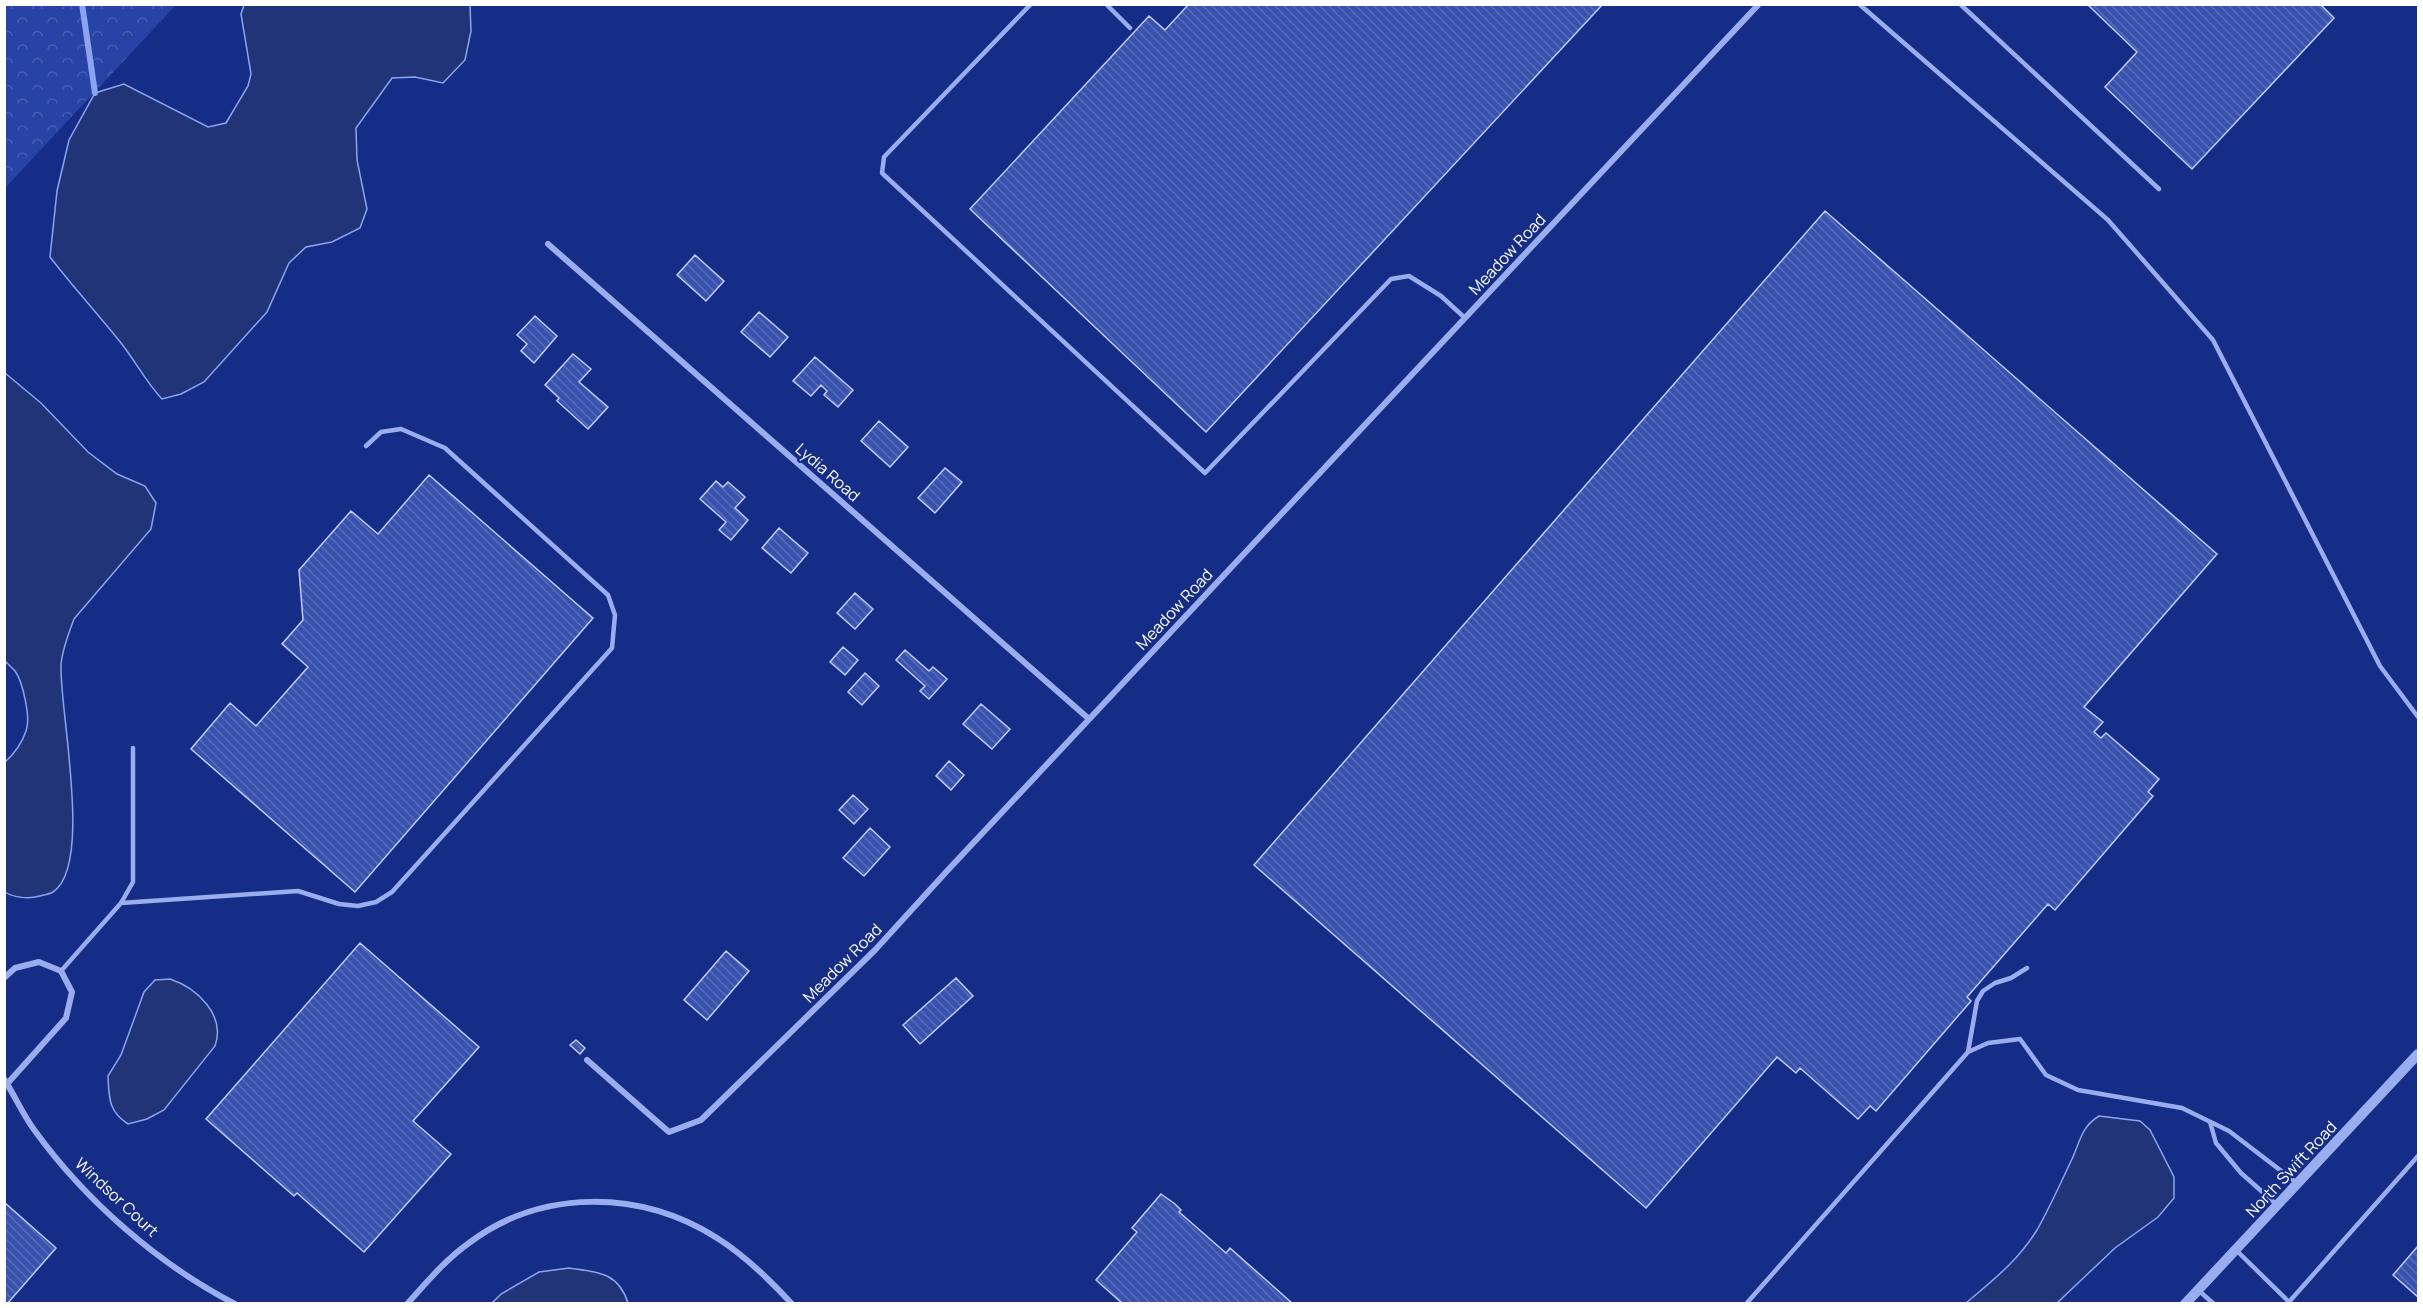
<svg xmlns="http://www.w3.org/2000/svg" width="2423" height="1308" viewBox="0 0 2423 1308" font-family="Manrope,sans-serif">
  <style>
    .forest { fill: url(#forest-crowns) }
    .water { fill: #223478; stroke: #8ba4f1; stroke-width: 1.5 }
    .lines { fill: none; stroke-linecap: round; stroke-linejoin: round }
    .stream { stroke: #8ba4f1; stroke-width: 6 }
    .building { fill: url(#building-back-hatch); stroke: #bfcdfb; stroke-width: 1.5 }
    .service { stroke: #9aadee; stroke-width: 4.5 }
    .minor { stroke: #9aadee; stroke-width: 6 }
    .tertiary { stroke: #9aadee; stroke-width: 10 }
    .labels { text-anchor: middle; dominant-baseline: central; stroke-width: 4.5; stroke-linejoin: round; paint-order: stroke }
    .street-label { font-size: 16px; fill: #fff; stroke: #152d86 }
  </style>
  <defs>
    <pattern id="forest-crowns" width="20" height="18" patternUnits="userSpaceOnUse" patternTransform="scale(1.5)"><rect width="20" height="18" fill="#2743a5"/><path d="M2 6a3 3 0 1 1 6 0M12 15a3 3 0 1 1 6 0" fill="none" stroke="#475fb2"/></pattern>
    <pattern id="building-back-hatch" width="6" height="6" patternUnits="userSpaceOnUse" patternTransform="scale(1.5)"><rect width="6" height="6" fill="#3952ae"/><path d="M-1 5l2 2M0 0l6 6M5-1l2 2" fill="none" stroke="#576cba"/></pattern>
  </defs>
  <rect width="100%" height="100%" fill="#152d86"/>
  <path class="forest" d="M5,4l171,1 -171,183 -1,-183z"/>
  <path class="water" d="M244,5h226l1,26 -6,29 -22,23 -28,-6 -23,1 -36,50 1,32 10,49 -7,19 -28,14 -26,5 -17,16 -22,49 -63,70 -23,12 -19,5c-16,-17 -26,-37 -41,-56 -23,-29 -48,-56 -71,-86l7,-66 12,-51 26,-47 29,-9 84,43 18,-4 22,-37 3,-12 -10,-60z
    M5,373l36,30 47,49 29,22 28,12 11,17 -5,26 -77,90c-5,14 -13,33 -13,48 -1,46 32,199 -8,225 -3,2 -9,3 -13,4 -11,3 -26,2 -35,-4v-130c9,-8 17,-19 21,-31 5,-12 -3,-49 -11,-60 -3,-3 -7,-7 -10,-10z
    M170,979c27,9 56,36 45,67l-51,64 -17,9 -19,5c-20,-13 -19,-27 -20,-48l13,-21 23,-63 11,-12z
    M2099,1116l41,5 10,9 24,47v21l-16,19 -43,31 -58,55h-91c28,-24 51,-41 71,-73 13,-23 24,-48 35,-71 8,-17 9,-32 27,-43z
    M569,1268c29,4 49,4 59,35h-136l9,-9 38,-22z"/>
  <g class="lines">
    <path class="stream" d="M82,4l13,89"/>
  </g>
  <path class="building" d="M1189,4h414l-397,428 -236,-223 179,-193 16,14z
    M2087,4h233l14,14 -142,151 -87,-82 32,-35z
    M1825,211l392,343 -133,153 19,15 -9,10 7,6 5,-5 53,46 -11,13 5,4 -98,114 -7,-6 -81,93 4,4 -95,110 -6,-5 -12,13 -58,-51 -4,5 -19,-16 -131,151 -392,-343z
    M695,255l29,26 -18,20 -29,-26z
    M759,312l29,25 -18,20 -29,-25z
    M535,316l22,20 -23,27 -13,-12 6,-7 -10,-9z
    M573,354l18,15 -12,13 29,25 -20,22 -31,-28 2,-3 -14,-13z
    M815,357l38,33 -15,17 -14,-12 3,-4 -6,-6 -10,11 -18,-15z
    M879,421l29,26 -18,20 -29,-26z
    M945,468l17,14 -27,31 -17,-15z
    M429,475l164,143 -238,274 -164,-143 39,-46 26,23 52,-59 -26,-23 21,-24 -4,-50 52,-59 27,23z
    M716,481l7,6 5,-5 17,15 -10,11 13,12 -17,20 -12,-10 7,-8 -26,-23z
    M779,528l29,25 -17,20 -29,-25z
    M855,593l18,16 -18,20 -18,-16z
    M843,647l15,13 -13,15 -15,-13z
    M905,650l24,21 4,-4 14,12 -18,20 -9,-8 5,-5 -29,-26z
    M865,673l14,13 -17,19 -14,-13z
    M981,704l29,25 -18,20 -29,-25z
    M949,761l15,14 -13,15 -15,-14z
    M853,795l15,14 -14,15 -15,-14z
    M870,828l20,19 -26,29 -21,-18z
    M360,943l119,104 -66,74 38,33 -87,98 -67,-59 -3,3 -88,-77z
    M726,951l23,20 -42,49 -23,-20z
    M956,978l17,18 -53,48 -17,-19z
    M576,1040l9,8 -5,6 -10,-9z
    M1161,1194l14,10 6,6 -2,2 47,41 4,-5 63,56h-170l-27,-24 41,-48 -5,-4z
    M4,1202l52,46 -49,56h-3z
    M2418,1246v51l-25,-22z"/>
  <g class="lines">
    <path class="service" d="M1031,4l-147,153 -2,16 323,300 186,-194 18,-3 32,20 24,22
      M1106,4l24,24
      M1859,4l249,216 105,120 167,326 38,51
      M1960,4l199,185
      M121,903l177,-12 41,13 19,2 18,-4 16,-10 220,-244 3,-33 -7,-20 -163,-147 -44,-19 -20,3 -15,14
      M61,971l60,-68 12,-21v-134
      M1968,1052l9,-51 6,-10 12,-8 16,-5 16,-10
      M2210,1122l6,21 25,30 35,31
      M2236,1250l53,52 129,-146
      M2198,1290l16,14
      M1746,1304l222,-252 20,-9 32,-4 26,36 32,15 104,18 47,23 68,52"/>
    <path class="minor" d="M548,244l541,475
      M4,978l11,-10 24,-6 22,9 11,21 -6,26 -59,66
      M587,1060l82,72 32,-12 174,-170 72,-79 812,-867
      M4,1079c11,17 19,36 31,52 51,70 123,133 200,173
      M407,1304c20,-22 38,-44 62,-61 73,-55 172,-53 248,-5 27,17 53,42 75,66"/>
    <path class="tertiary" d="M2185,1304l233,-250"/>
  </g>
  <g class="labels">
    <g class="street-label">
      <text transform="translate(1507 254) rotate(-47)">Meadow Road</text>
      <text transform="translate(828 472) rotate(41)">Lydia Road</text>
      <text transform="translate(1174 609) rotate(-47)">Meadow Road</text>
      <text transform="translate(842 963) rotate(-45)">Meadow Road</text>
      <text transform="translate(2291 1169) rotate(-47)">North Swift Road</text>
      <text transform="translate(117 1197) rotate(43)">Windsor Court</text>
    </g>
  </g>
  <rect width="2423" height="1308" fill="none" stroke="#ffffff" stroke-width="12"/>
</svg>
